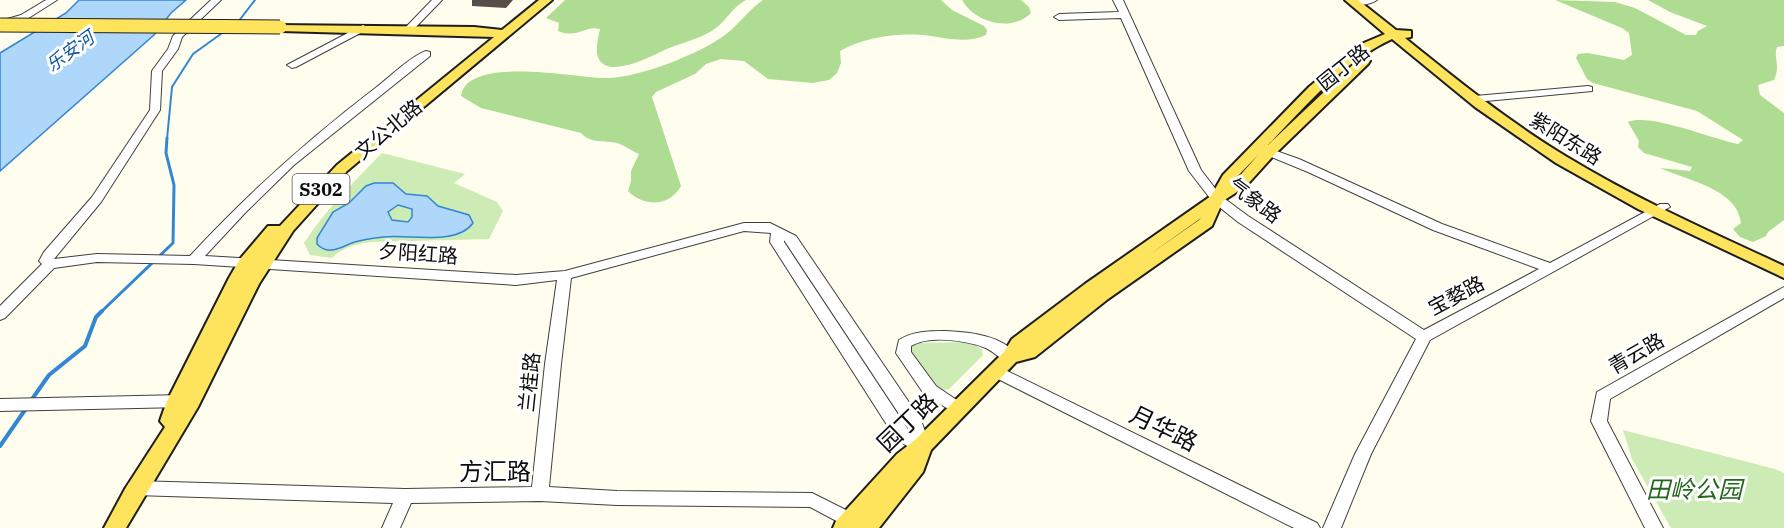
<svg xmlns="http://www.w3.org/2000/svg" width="1784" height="528" viewBox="0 0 1784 528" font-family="'IBM Plex Serif','Noto Sans SC',serif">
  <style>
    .green { fill: #cdebb5 }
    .forest { fill: #aedc93 }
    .water { fill: #afd7f9; stroke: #3386d3; stroke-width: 1.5; fill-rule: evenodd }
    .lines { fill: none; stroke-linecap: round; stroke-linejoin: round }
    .stream-far2 { stroke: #3386d3; stroke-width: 2 }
    .stream-far1 { stroke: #3386d3; stroke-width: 3 }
    .stream { stroke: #3386d3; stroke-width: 4 }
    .building { fill: #564f49 }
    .minor-casing { stroke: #404040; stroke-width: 2 }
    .major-casing { stroke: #1e1e1e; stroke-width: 4 }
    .minor { fill: #fff; fill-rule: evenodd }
    .major { fill: #fee45d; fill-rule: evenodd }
    .major-bridge-casing { stroke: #1e1e1e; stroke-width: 15; stroke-linecap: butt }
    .major-bridge { stroke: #fee45d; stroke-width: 13 }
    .labels { text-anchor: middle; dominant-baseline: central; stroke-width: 6; stroke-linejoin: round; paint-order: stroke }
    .far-water-label { font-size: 18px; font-style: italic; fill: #1158a4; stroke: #fff }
    .shield { fill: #fff; stroke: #565656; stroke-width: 1.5 }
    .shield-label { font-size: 18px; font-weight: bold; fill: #0d0d0d }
    .street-label { font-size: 20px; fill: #0d0d0d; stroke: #fff }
    .near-street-label { font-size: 24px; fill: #0d0d0d; stroke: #fff }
    .near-park-label { font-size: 24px; font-style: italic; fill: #24671a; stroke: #fff }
  </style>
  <rect width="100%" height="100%" fill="#fffded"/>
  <path class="green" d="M382,153l83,21 -11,9 43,19 6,9 -14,28 -117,3c-13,1 -31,6 -40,16l-22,-3 -6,-12c22,-34 50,-61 78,-90z
    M972,342l10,8 1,5 -34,34c-23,7 -33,-27 -41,-43l9,-3z
    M1623,430l152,39 9,4v55h-113l-39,-69z"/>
  <path class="forest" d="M565,0h181c-15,8 -18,19 -30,28 -14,10 -31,14 -47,20 -14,6 -56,30 -69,13 -6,-9 -2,-22 0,-32 -15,-4 -22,10 -42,2l1,-8 -13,-5z
    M763,0h178l11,10 32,16 3,4 -1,5c-17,8 -37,4 -55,1 -30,-4 -64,0 -91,15l1,12 -4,10 -8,7 -16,3 -45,-4 -24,-18 -23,-2 -15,5 -11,10 -39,18 -4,5 29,89c-12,21 -37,21 -53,5l3,-10v-10l8,-17c-7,-3 -15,-9 -22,-11 -13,-3 -26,1 -36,-10l-100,-25 -20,-12c6,-42 118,-17 146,-18 32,0 99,-26 123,-47 11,-10 20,-22 33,-31z
    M962,0h59l8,7 2,6c-20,20 -57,9 -69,-13z
    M1555,0l60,2 20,6 51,27h10l2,-4 9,-5 -37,-14 -22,-12h136v46l-7,1c-4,10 4,18 -3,33l-16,5 2,10 24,18v107l-16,12 -2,4 -13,6 -13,-5 -7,-8 8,-6c-3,-34 -55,-43 -81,-55l30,3 2,-4 -48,-14 -6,-6 1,-6 -11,-19c23,-9 83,17 110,22l5,-4 -46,-29 -104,-28 -6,-4 -11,-21 2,-4 10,-1 36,7 8,-5 -3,-22 -7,-5z"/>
  <path class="water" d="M79,0h107l-15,13 -17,22 -154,136v-118l66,-40z
    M374,183h19l13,11 21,2 11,10 31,9 4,8c-16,23 -64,11 -90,14 -9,1 -19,2 -28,5 -13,4 -26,15 -38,2v-6l16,-26 16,-9 17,-17zM398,205l14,4v8l-4,5 -16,-2 -4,-8z"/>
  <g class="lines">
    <path class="stream-far2" d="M238,22l17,-22
      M167,139l5,-52 21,-33 32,-23"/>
    <path class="stream-far1" d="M101,312l72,-69 1,-58 -8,-32 1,-15"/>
    <path class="stream" d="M30,402l19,-27 36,-29 11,-29 6,-6
      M0,446l27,-39"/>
  </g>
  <path class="building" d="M472,0h41l-7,8 -34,-2z"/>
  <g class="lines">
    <g class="minor-casing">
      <path id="minor" d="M46,0h11l-30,19 -27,6v-4l21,-6z
        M211,0h10l-39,37 -4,12 -16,22 -2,39 -59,92 -47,57 43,-5 93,2c58,-63 120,-118 188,-170 13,-10 33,-30 48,-35l4,1v4l-136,109 -49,48 -40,43 311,19 49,-4 179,-48h26l26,13 125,184 9,26 -2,5c-11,3 -22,-6 -32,-12l-126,-197 1,-9 -27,-2 -173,47 -10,86 -12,123 68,4 195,2 44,22 3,5 -3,5 -6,2 -6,-2 -34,-18 -193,-2 -77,-4 -129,2 -11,25h-18l11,-25 -258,-8 -6,-2 -3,-5 3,-5 6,-2 270,8 127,-2 13,-123 12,-84 -41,5 -322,-21 -97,-2 -43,6 -49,50 -5,2v-14l42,-42 -3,-3 5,-9 48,-55 58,-87 2,-39 16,-22 5,-13zM784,240l123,186 2,5 -125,-189z
        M432,0h10l-31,32h-6v-4z
        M1113,0h10l78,170 20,26 27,20 176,114 115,-61 -106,-39 -125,-58 -54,-22 -2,-2 2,-2h8l37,13 143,65 108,39 110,-59h8l2,3 -240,133 -59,114 -30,74h-18l32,-74 61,-115 -178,-117 -25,-20 -24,-31 -68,-153 -62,2 -5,-3 5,-3 60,-2z
        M1350,0h27c-7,5 -22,7 -29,2z
        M363,25l5,3 -2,2 -70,37 -4,1 -5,-3z
        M1588,86l4,1v4l-117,11 -5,-3 5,-3z
        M1784,287v11l-174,101 -3,22 56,107h-18l-54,-107 6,-29z
        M945,331c24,1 59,4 73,26l-3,4 -5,1c-9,-2 -16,-10 -24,-14 -20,-8 -57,-13 -75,-2v6l25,34 28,19 2,4 -2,4 -6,2 -34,-21 -28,-41 3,-13c14,-9 30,-9 46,-9z
        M995,365l322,158 3,5h-26l-304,-153 -3,-4 3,-4z
        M183,395l6,2 2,4 -2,4 -6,2 -183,4v-12z"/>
    </g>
    <g class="major-casing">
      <path id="major" d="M539,0h13l-205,171 -54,60 -34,53 -61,123 -72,121h-22l21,-39 40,-62 -5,-6 7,-20 62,-123 11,-19 28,-33h12l57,-61 157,-128 -214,-6 -6,-4 2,-2 198,2 28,3z
        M1345,0h13l38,30 15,1v6l-6,1c52,42 104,84 162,119 69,42 144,75 217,109v12l-146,-69 -82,-46 -81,-56 -83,-68c-50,23 -87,68 -124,106l92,-87h8l2,3 -2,3 -94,91 -28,31 -23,15 -11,25 -104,73 -73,58 -19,5 -85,88 -8,22 -44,56h-46l3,-7 61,-67 18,-14 89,-88 8,-13 73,-55 126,-88 12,-21 86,-88 50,-42 26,-11zM1258,155l-22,25 -2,1v-1zM1201,218l-2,2 -50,35z"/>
    </g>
    <use href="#minor" class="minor"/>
    <use href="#major" class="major"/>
    <g class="major-bridge-casing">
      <path id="major-bridge" d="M0,25l280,2"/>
    </g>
    <use href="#major-bridge" class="major-bridge"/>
  </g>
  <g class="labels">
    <g class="far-water-label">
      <text transform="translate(70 51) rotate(-36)">乐安河</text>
    </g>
    <rect class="shield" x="292.5" y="174" width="57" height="30" rx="4.5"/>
    <g class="shield-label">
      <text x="321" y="189">S302</text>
    </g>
    <g class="street-label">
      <text transform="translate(1343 67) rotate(-39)">园丁路</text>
      <text transform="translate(388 129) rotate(-40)">文公北路</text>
      <text transform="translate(1566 138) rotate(32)">紫阳东路</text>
      <text transform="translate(1255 200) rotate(37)">气象路</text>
      <text transform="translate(418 253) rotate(4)">夕阳红路</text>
      <text transform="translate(1456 295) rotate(-28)">宝婺路</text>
      <text transform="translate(1636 353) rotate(-30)">青云路</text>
      <text transform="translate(529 382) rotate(-84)">兰桂路</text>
    </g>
    <g class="near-street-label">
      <text transform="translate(907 422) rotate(-44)">园丁路</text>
      <text transform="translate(1164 428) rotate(26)">月华路</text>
      <text x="495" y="471">方汇路</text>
    </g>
    <g class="near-park-label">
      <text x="1694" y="489">田岭公园</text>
    </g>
  </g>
</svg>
